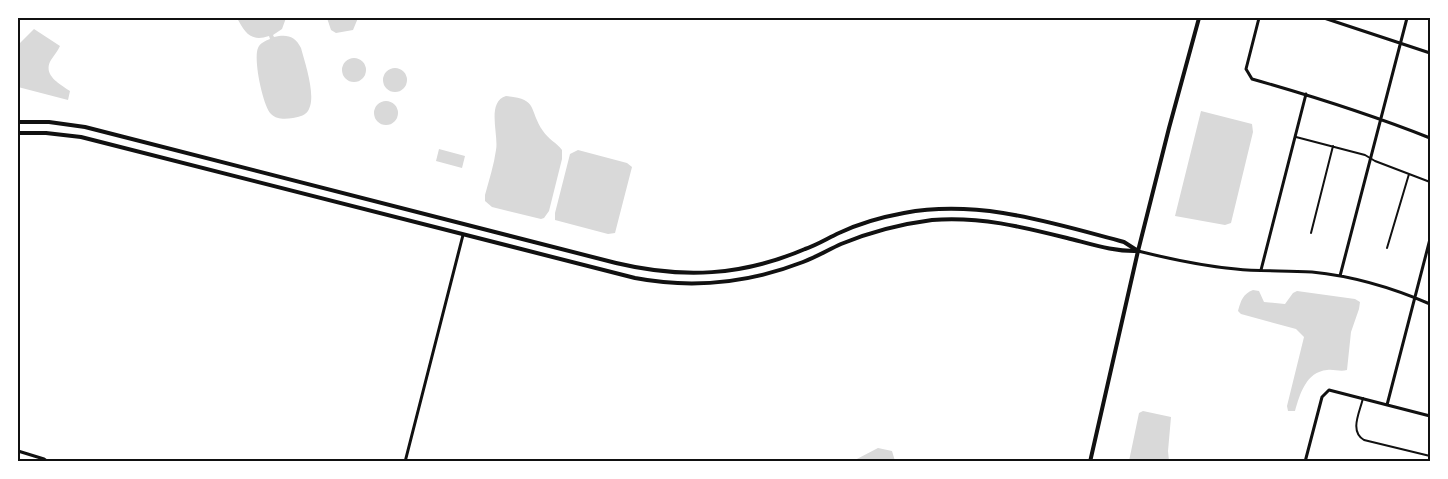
<svg xmlns="http://www.w3.org/2000/svg" width="1448" height="479" viewBox="0 0 1448 479" font-family="Signika,sans-serif">
  <style>
    .water { fill: #d9d9d9 }
    .lines { fill: none; stroke-linecap: round; stroke-linejoin: round }
    .service { stroke: #111; stroke-width: 2 }
    .minor { stroke: #111; stroke-width: 3 }
    .tertiary { stroke: #111; stroke-width: 4 }
    .neatline { fill: none; stroke: #111; stroke-width: 2 }
  </style>
  <rect width="100%" height="100%" fill="#fff"/>
  <path class="water" d="M237,18h49l-4,11 -9,6 1,2c13,-3 21,-1 27,11 4,15 15,47 8,61 -2,6 -10,8 -16,9 -7,1 -16,2 -22,-4 -8,-8 -18,-55 -13,-66 2,-5 7,-7 12,-9l-1,-3c-18,6 -24,-3 -32,-18z
    M327,18h31l-5,12 -17,3 -5,-3z
    M34,29l26,17c-2,5 -6,9 -9,14 -9,15 9,24 19,31l-2,9 -50,-13v-42z
    M342 70a12 12 0 1 1 24 0a12 12 0 1 1-24 0Z
    M383 80a12 12 0 1 1 24 0a12 12 0 1 1-24 0Z
    M506,96c33,3 22,13 37,35 5,8 14,12 19,19v9l-13,52 -5,7 -3,1 -49,-12 -7,-6v-6c4,-15 9,-30 11,-45 3,-15 -10,-48 10,-54z
    M374 113a12 12 0 1 1 24 0a12 12 0 1 1-24 0Z
    M1201,111l51,13 1,8 -22,91 -6,2 -50,-9z
    M439,149l26,7 -3,12 -26,-7z
    M578,150l49,13 5,4 -17,66 -7,1 -53,-14v-7l15,-59z
    M1253,290l6,1 5,11 21,2 8,-11 4,-2 58,8 5,3 -1,7 -8,23 -4,38c-7,2 -13,-1 -20,0 -21,2 -27,24 -32,41h-7l-1,-5 17,-69 -8,-8 -55,-15 -3,-3c3,-11 5,-17 15,-21z
    M1143,411l28,6 -3,34 1,10h-40l10,-48z
    M878,448l14,3 3,10h-42z"/>
  <g class="lines">
    <path class="service" d="M1296,137l69,18 10,6 55,21
      M1311,233l22,-87
      M1387,248l22,-74
      M1363,398c-3,14 -14,33 1,42l66,16"/>
    <path class="minor" d="M1259,18l-13,51 6,10c60,17 120,36 178,59
      M1324,18l106,35
      M1138,251c32,8 65,15 98,18 25,3 51,1 76,3 41,4 81,16 118,32
      M1261,270l45,-176
      M1340,276l67,-258
      M1387,405l43,-166
      M18,451l26,8 4,3
      M405,462l58,-227
      M1305,462l17,-65 7,-7 101,26"/>
    <path class="tertiary" d="M18,122h31l36,5 531,136c67,16 126,13 189,-14 12,-4 23,-11 34,-16 21,-10 43,-16 65,-20 76,-14 148,10 220,29l14,9
      M18,133h28l35,4 554,141c58,11 114,5 168,-16 13,-5 25,-12 38,-18 29,-12 60,-20 91,-24 47,-4 91,7 135,18 24,6 47,14 71,13
      M1090,462l48,-211 31,-123 30,-110"/>
  </g>
  <rect width="1448" height="479" fill="none" stroke="#ffffff" stroke-width="38"/>
  <rect x="19" y="19" width="1410" height="441" class="neatline"/>
</svg>
